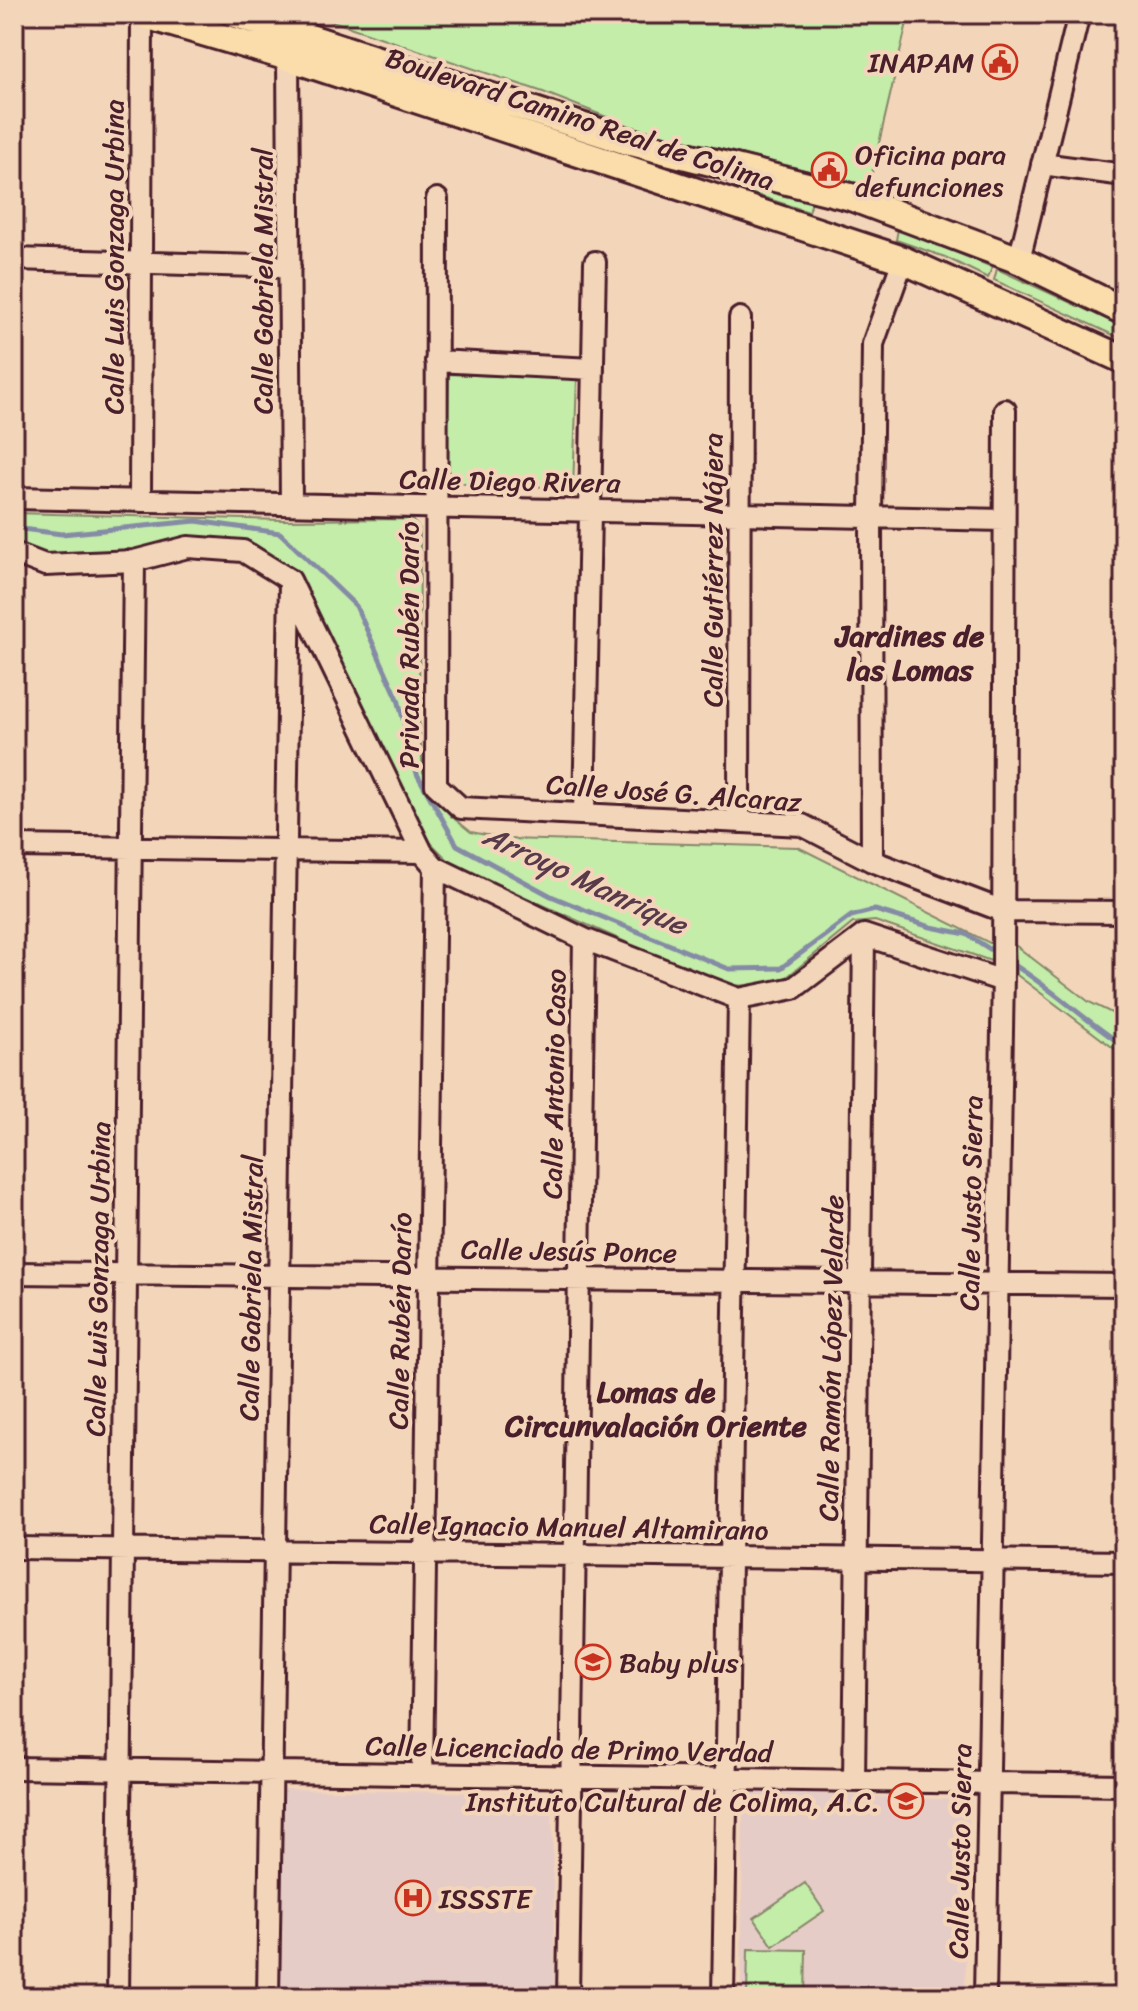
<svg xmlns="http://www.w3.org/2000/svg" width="1138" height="2011" viewBox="0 0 1138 2011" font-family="Sriracha,sans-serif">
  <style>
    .built { fill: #e6ccc7 }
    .green { fill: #c3eda9; stroke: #86866a; stroke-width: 2 }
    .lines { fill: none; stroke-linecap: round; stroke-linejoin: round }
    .stream { stroke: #858ba5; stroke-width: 5 }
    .minor-casing { stroke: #4a1f2b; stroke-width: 26 }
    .major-casing { stroke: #4a1f2b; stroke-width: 32 }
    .minor { stroke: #f3d6ba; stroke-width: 20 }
    .major { stroke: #faddab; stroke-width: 26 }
    .labels { text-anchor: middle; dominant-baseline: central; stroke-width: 8; stroke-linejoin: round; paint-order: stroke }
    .poi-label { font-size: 28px; fill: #4a1f2b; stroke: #f3d6ba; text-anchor: start }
    .street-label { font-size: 28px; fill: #4a1f2b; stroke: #f3d6ba }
    .neighbourhood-label { font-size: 30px; font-weight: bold; fill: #4a1f2b; stroke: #f3d6ba }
    .water-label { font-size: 30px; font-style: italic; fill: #593a4a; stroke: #f3d6ba }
  </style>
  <rect width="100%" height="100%" fill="#f3d6ba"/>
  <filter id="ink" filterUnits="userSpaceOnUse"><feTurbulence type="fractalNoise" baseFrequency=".0125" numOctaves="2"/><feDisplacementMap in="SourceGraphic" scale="16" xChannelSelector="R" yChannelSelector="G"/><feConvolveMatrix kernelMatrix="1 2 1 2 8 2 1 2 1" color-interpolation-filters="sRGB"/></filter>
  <g filter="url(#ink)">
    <path class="built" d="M282,1789l268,5 2,4 3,199h-284l6,-205z
      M754,1791l209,9 6,8 -4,189h-224l2,-196z"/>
    <path class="green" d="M311,14h598l-40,172 -237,-59 -89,-35z
      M736,183l76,18 -3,11 -74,-24z
      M898,229l94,38 -4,11 -43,-21 -49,-17z
      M997,269l127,58v13l-130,-60z
      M449,374l128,5 -4,109 -127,-5z
      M14,513l270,7 127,-1 9,10 -1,191 4,52 10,22 18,22 20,16 36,7 291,8 196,98v17l-119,-41 -22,2 -66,54 -30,9 -36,-1 -269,-121 -22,-22 -134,-269 -41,-29 -67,-4 -62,13 -82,3 -30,-11z
      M1015,945l74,57 35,17v37l-107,-81z
      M805,1883l19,28 -51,35 -19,-28z
      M748,1949l58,1 -1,47h-58z"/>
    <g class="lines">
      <path class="stream" d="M14,528l48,6 134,-13 84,12 76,73 42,93 19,75 40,71 94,51 178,73 52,-1 70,-52 24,-6 56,17 35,7 30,19
        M1008,961c42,26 75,58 116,85"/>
      <g class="minor-casing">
        <path id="minor" d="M288,57l3,447
          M1042,164l82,11
          M437,199l-1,586 25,23 341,17 70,36 131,50 121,1
          M14,259l276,8
          M1019,260l60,-246
          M436,361l157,8
          M14,498l990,22
          M140,501l2,-487
          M14,553l31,12 89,-4 54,-14 55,4 47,29 132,272 13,15 149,72 155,60 55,-11 70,-53 139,46
          M584,814l11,-552
          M739,822l1,-504
          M14,846l408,6
          M872,861l-1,-344 2,-173 30,-84
          M14,1273l1110,12
          M14,1548l1110,14
          M14,1768l1110,17
          M422,1775l13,-908
          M854,1781l10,-846
          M118,1997l16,-1436
          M268,1997l22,-1417
          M568,1997l16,-1058
          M723,1997l16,-998
          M985,1997l18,-1024 2,-563"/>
      </g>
      <g class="major-casing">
        <path id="major" d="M142,14l146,43 615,203 221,100
          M236,14l391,127 224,56 168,63 105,51"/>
      </g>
      <use href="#minor" class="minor"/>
      <use href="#major" class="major"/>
    </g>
  </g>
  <defs>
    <g id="civic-ring" transform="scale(1.8)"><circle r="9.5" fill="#f3d6ba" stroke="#c8321e" stroke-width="1.5"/><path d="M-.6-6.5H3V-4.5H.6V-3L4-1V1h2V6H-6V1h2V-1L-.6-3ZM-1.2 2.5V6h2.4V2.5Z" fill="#c8321e"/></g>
    <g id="school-ring" transform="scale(1.8)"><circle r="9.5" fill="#f3d6ba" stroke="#c8321e" stroke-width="1.5"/><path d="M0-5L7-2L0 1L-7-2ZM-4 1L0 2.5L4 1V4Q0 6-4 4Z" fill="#c8321e"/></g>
    <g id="hospital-ring" transform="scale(1.8)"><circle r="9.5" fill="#f3d6ba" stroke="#c8321e" stroke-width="1.5"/><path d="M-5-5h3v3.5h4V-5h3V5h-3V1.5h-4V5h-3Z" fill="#c8321e"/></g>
  </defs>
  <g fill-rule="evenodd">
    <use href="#civic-ring" x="1000" y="62"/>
    <use href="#civic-ring" x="829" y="170"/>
    <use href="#school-ring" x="593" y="1662"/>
    <use href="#school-ring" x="906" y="1801"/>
    <use href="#hospital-ring" x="413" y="1898"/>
  </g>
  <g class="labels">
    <g class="poi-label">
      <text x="974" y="62" text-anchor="end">INAPAM</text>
      <text x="855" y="154">Oficina para<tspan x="855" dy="32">defunciones</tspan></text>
      <text x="619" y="1662">Baby plus</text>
      <text x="880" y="1801" text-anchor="end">Instituto Cultural de Colima, A.C.</text>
      <text x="439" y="1898">ISSSTE</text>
    </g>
    <g class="street-label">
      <text transform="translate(580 119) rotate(18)">Boulevard Camino Real de Colima</text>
      <text transform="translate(113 257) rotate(-90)">Calle Luis Gonzaga Urbina</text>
      <text transform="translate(262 281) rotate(-90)">Calle Gabriela Mistral</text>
      <text transform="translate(510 481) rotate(1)">Calle Diego Rivera</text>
      <text transform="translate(712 570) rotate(-90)">Calle Gutiérrez Nájera</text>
      <text transform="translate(408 645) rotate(-90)">Privada Rubén Darío</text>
      <text transform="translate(674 793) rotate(4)">Calle José G. Alcaraz</text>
      <text transform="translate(554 1084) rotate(-89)">Calle Antonio Caso</text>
      <text transform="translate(971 1203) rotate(-89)">Calle Justo Sierra</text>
      <text transform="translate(569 1251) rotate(1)">Calle Jesús Ponce</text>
      <text transform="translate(98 1279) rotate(-89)">Calle Luis Gonzaga Urbina</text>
      <text transform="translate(251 1288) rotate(-89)">Calle Gabriela Mistral</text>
      <text transform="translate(400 1321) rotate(-89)">Calle Rubén Darío</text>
      <text transform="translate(831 1358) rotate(-89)">Calle Ramón López Velarde</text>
      <text transform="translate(569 1527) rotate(1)">Calle Ignacio Manuel Altamirano</text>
      <text transform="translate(569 1749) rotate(1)">Calle Licenciado de Primo Verdad</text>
      <text transform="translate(960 1851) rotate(-89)">Calle Justo Sierra</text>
    </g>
    <g class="neighbourhood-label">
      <text x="910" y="636">Jardines de<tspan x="910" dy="34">las Lomas</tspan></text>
      <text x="656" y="1392">Lomas de<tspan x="656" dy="34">Circunvalación Oriente</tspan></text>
    </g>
    <g class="water-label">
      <text transform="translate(585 880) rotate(25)">Arroyo Manrique</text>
    </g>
  </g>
  <rect width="1138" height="2011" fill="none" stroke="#f3d6ba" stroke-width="48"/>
  <rect x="24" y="24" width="1090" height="1963" fill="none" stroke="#4a1f2b" stroke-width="3" filter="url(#ink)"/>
</svg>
